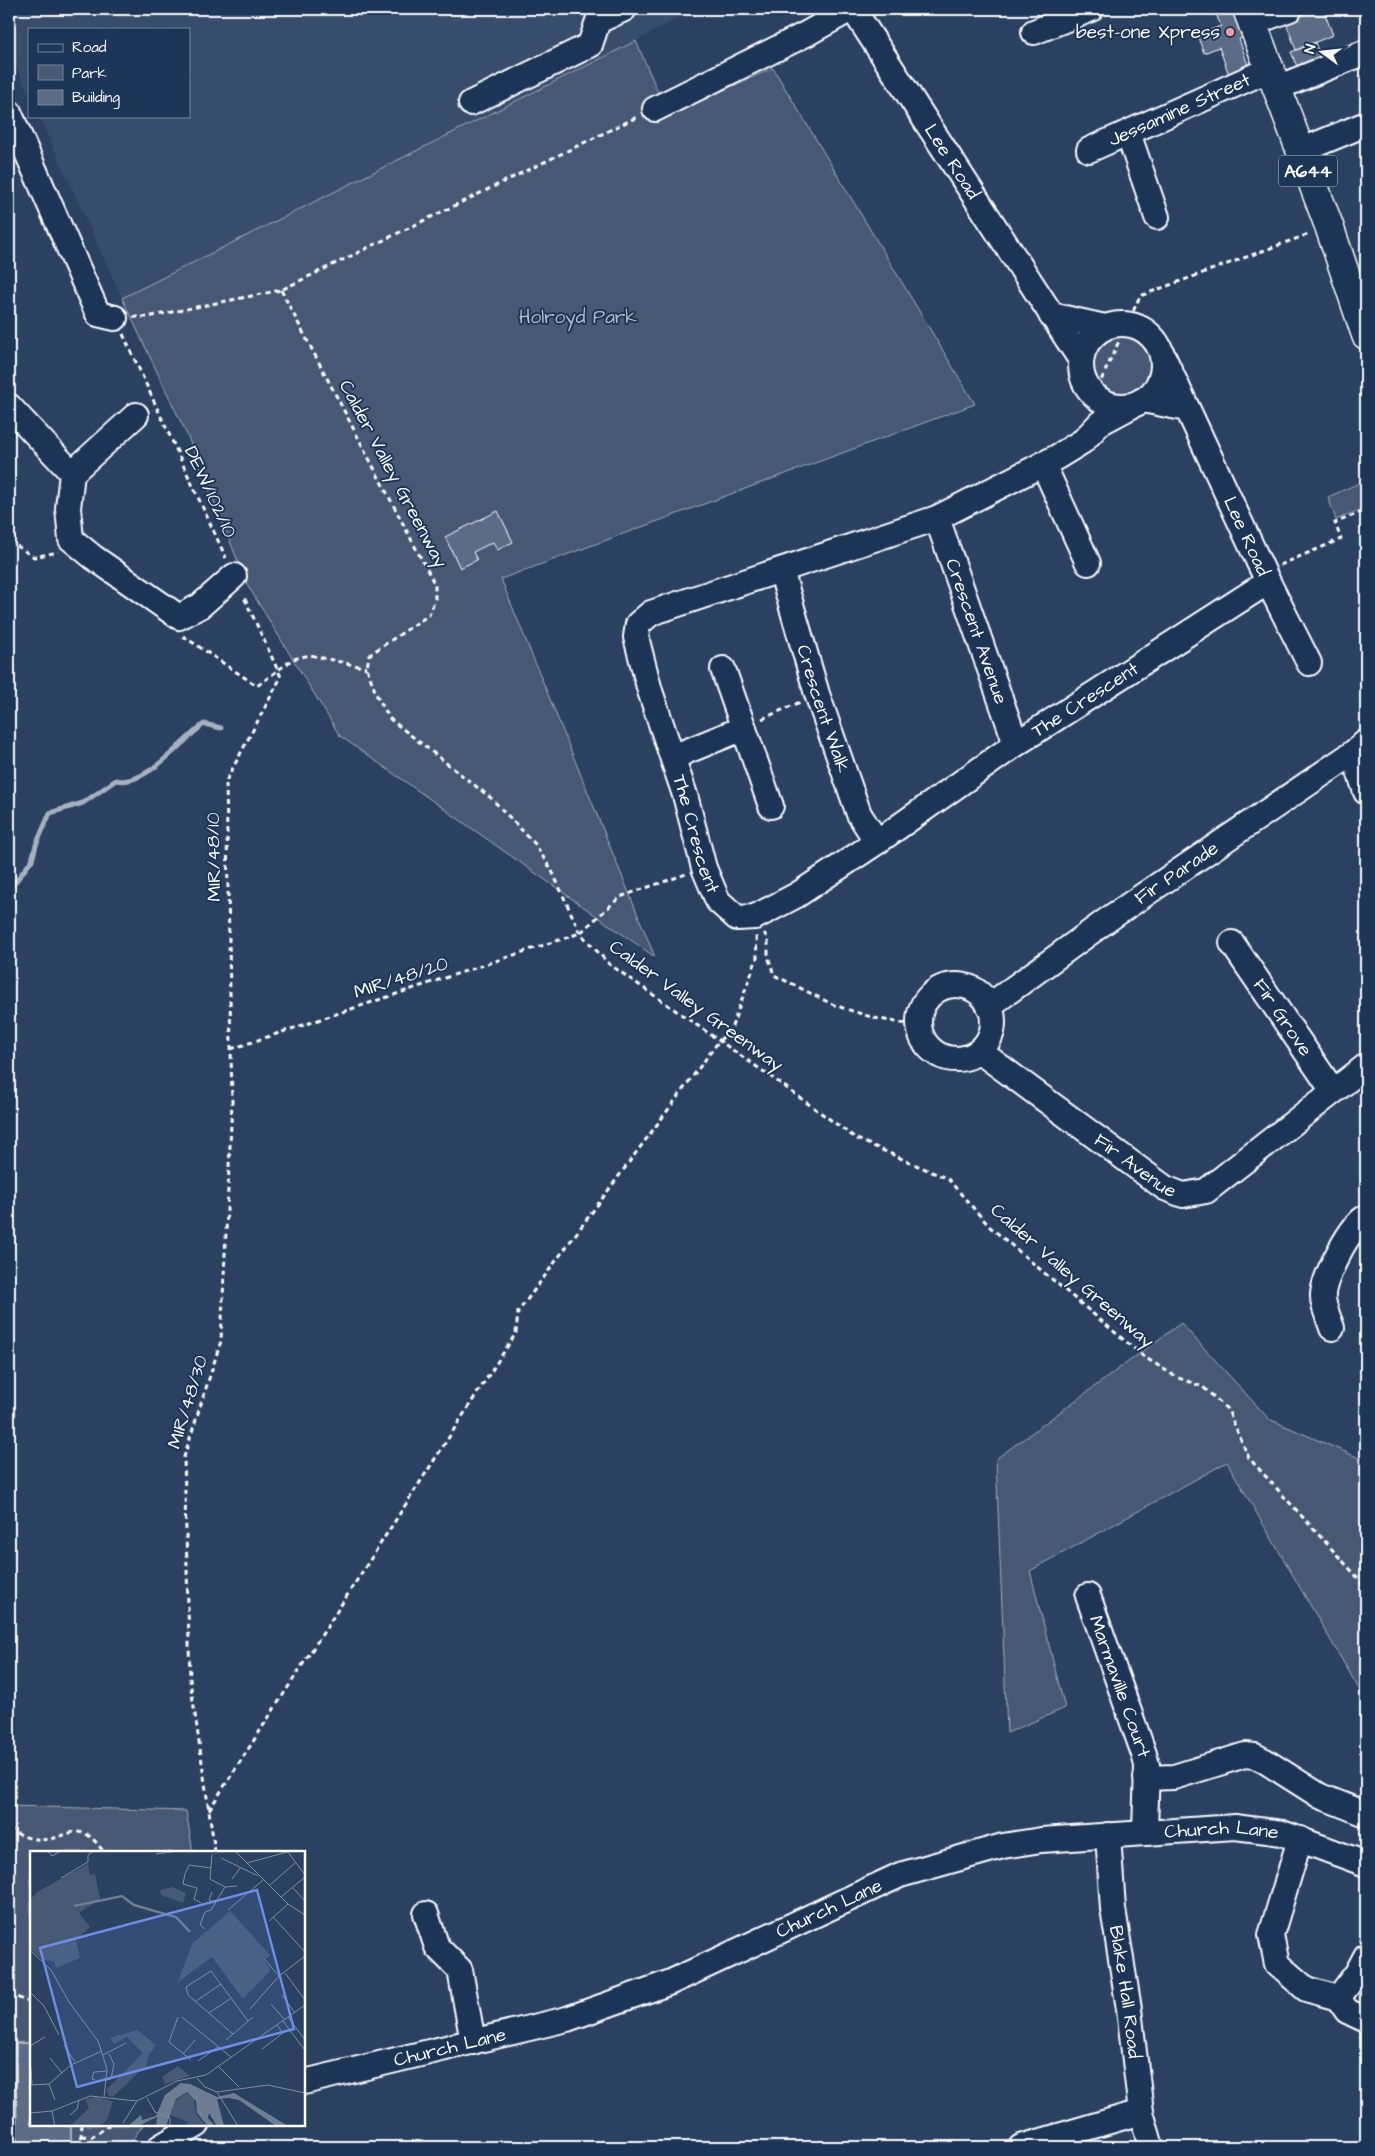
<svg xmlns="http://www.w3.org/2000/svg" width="1375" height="2156" viewBox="0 0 1375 2156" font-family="'Architects Daughter',sans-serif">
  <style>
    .built { fill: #394e6c }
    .green { fill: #465975; stroke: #a2acba }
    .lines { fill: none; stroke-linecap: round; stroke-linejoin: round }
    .stream { stroke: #a7b1be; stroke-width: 5 }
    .building { fill: #5b6c86; stroke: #fff }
    .minor-casing { stroke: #fff; stroke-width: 28 }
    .highway-casing { stroke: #fff; stroke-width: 31 }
    .path { stroke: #fff; stroke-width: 3; stroke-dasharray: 5 4; stroke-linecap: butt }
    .minor { stroke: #1d3557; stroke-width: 24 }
    .highway { stroke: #1d3557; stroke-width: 28 }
    .poi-dot { fill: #ff9aa2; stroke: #1d3557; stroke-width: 2 }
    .labels { text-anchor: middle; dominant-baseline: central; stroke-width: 4; stroke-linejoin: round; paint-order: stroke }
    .shield { fill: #1d3557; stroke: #bbc2cd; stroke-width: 1 }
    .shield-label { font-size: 18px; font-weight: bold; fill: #fff }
    .poi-label { font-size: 19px; fill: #fff; stroke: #1d3557; text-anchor: end }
    .street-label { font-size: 19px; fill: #fff; stroke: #1d3557 }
    .park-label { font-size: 19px; fill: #b5bdc8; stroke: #1d3557 }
    .inset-river { fill: none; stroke: #6d7d92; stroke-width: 2.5 }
    .inset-road { fill: none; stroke: #7f8da0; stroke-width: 1 }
    .view { fill: #6c8ce6; fill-opacity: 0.15; stroke: #6c8ce6; stroke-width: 2.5 }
    .inset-edge { fill: none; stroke: #fff; stroke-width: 2.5 }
  </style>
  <rect width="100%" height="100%" fill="#2a4161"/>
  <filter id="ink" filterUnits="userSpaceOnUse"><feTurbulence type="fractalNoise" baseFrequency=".02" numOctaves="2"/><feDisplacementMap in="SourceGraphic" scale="10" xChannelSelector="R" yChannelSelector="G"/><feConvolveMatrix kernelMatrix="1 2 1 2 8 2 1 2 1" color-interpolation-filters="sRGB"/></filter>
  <g filter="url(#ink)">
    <path class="built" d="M23,9h671l-58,32 -514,257 -83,-182h150v-87h-160v66l-20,-44v-33z"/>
    <path class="green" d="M636,41l32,74 105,-47 202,336 -474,175 154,378 -315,-221 -92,-150 -60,-149 -66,-139z
      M1082 364a40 40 0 1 1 80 0a40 40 0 1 1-80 0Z
      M1366,480v27l-30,13 -8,-23z
      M1181,1323l88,96 97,42v240l-139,-239 -197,109 35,137 -58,25 -11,-274z
      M9,1803l1,3 176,5 7,41h-162v273h112l-16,22h-118z"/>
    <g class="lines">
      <path class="stream" d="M9,890l23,-30 4,-15 14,-32 33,-10 33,-23c30,7 65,-39 88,-56l17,4"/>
    </g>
    <path class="building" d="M1214,9h17l12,29 -4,1 10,29 -20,7 -10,-28 -15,6 -7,-18 24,-9z
      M1315,9h8l10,26 -37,15 -11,-30z
      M1315,43l7,17 -24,9 -7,-17z
      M498,511l15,31 -16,8 -4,-8 -20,10 4,8 -17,8 -15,-31z
      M16,2043h15v82h40v22h-54z"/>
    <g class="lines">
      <g class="minor-casing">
        <g id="minor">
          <path id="s1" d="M853,9l228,351"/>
          <path d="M1253,23l37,-14"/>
          <path d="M1034,32l57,-23"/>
          <path d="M1277,88l89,-36"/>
          <path d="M471,103l119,-58 8,-24 26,-12"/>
          <path d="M655,109l151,-75 45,-25"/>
          <path d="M9,112l89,202 17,4"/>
          <path d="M1128,133l29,84"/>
          <path id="s2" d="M1089,150l181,-81"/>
          <path d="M1300,151l66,-27"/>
          <path d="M1051,315l54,12"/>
          <circle cx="1122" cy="365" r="41"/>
          <path id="s3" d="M1162,354l106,228 41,81"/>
          <path d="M9,406l63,67"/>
          <path id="s4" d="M1187,409l-44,-9 -43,23 -17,18 -26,16 -120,61 -286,95 -13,11 -2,13 14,54 35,104 19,73 14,33 19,17 18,-1 42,-22 80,-53 139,-98 252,-162"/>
          <path d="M1043,464l45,99"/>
          <path d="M72,473l-4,35 3,31 22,18 86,60 21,-11 34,-30"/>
          <path d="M72,473l64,-58"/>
          <path id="s5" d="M937,518l79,226"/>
          <path id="s6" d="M781,570l36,124 42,120 18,28"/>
          <path d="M723,669l48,137"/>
          <path d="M1353,753l13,39"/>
          <path d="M674,758l11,-6 59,-24"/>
          <path id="s7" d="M1232,943l101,148"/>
          <circle cx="956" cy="1022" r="37"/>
          <path id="s8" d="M989,1006l121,-88 243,-165 13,-11"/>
          <path id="s9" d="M979,1051l186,137 18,7 23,-4 160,-125"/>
          <path d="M1332,1328c-3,-10 -10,-23 -9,-34 1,-17 28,-70 43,-77"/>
          <path id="s10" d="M1088,1596l56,158 3,11 -2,67"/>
          <path d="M1146,1778l28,-1 71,-22 10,1 10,5 55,35 46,18"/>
          <path id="s11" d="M1108,1835l5,74 16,100 12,103 10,35"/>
          <path d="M1300,1839l-29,96 6,29 29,25 32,9 19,-25 9,-17"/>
          <path d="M426,1914l11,33 23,23 13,72"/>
          <path d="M1338,1998l9,13 19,9"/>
          <path id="s12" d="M304,2082l263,-63 104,-37 229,-107 103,-29 38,-6 194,-13 47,6 84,31"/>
          <path d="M160,2147l37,-22"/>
          <path d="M1021,2147l120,-35"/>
        </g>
      </g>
      <g class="highway-casing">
        <path id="highway" d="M1247,9l82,217 37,109"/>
      </g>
      <path class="path" d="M281,290l154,295v14l-6,16 -60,40 -2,13 9,26 14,25 101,79 44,46 17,27 28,62 29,31 161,112 87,63 91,40 42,48 153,129 33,21 27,10 25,23 21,48 110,121 7,13
        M133,317h14l134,-27 358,-174
        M1126,327l14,-31 169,-62
        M123,334l103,224
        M1094,396l25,-55
        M9,541l25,16 24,-5
        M1280,565l61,-26 -6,-16 31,-13
        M183,636l74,50 36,-27 17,-4 57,13
        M762,719l38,-17
        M764,933l4,6v17l6,19 60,30 40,13 45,8
        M231,1049l349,-116 40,-36 66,-23
        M209,1810l307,-477 2,-21 201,-271 12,-12 26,-71 -1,-23
        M9,1828c9,9 28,13 40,11 12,-1 22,-10 35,-6 8,3 15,13 20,19
        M215,1852l-25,-172 -6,-223 37,-116 11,-239 -6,-321 55,-104 -38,-82
        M9,1994l22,9
        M82,2136l10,1 17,-12
        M9,2144l1,3
        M80,2147l2,-22"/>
      <use href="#minor" class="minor"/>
      <use href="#highway" class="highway"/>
    </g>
  </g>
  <circle class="poi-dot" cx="1230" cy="32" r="5"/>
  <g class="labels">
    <rect class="shield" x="1279" y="155.5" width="58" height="31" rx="4"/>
    <g class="shield-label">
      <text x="1308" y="171">A644</text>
    </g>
    <g class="poi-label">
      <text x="1220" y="32">best-one Xpress</text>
    </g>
    <g class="street-label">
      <text stroke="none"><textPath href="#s2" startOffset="99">Jessamine Street</textPath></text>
      <text stroke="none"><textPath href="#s1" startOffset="182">Lee Road</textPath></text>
      <text transform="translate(393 474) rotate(62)">Calder Valley Greenway</text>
      <text transform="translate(210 492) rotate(65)">DEW/102/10</text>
      <text stroke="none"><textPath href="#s3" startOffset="201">Lee Road</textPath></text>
      <text stroke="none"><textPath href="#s5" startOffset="120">Crescent Avenue</textPath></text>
      <text stroke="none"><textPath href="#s4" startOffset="1331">The Crescent</textPath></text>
      <text stroke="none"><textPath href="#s6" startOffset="145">Crescent Walk</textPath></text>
      <text stroke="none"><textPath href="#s4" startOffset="821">The Crescent</textPath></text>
      <text transform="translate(214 857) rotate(-91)">MIR/48/10</text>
      <text stroke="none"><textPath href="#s8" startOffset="230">Fir Parade</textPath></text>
      <text transform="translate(401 978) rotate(-18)">MIR/48/20</text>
      <text transform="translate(696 1006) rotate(36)">Calder Valley Greenway</text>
      <text stroke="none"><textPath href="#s7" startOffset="90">Fir Grove</textPath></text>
      <text stroke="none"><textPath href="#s9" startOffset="194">Fir Avenue</textPath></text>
      <text transform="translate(1072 1276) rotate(41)">Calder Valley Greenway</text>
      <text transform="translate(188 1402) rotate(-73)">MIR/48/30</text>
      <text stroke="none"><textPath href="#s10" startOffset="96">Marmaville Court</textPath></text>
      <text stroke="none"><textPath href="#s12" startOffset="960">Church Lane</textPath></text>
      <text stroke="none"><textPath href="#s12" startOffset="555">Church Lane</textPath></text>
      <text stroke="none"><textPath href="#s11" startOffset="158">Blake Hall Road</textPath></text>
      <text stroke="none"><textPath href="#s12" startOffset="150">Church Lane</textPath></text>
    </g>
    <g class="park-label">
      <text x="578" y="317">Holroyd Park</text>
    </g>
  </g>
  <g transform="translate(30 1851)">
    <rect width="275" height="275" fill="#2a4161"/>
    <path d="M58,13l2,11 5,-1 5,25 -21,14 11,14 -14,13 4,18 -24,10 -2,-7 -11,-1 -13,-11v-49l7,-8zM142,36l14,6 -3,10 -22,-8 -1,-5zM200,60l40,44 -6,6 7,9 -28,29 -31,-42 -34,25 14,-38zM107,179l19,15 -8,11 -2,13 -7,3 -26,25 -4,-1 -3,-6 37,-37 -16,-16 -13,7 -4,-6zM148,215l12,10 -25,8 -3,-7zM156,242l8,5 2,16 11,12h-20l1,-4 -18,-7 6,-15zM66,246l17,4 -6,19 -8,6h-29l19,-18 -4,-9z" fill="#465975"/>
    <path d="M151,232l9,1 27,13 17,-4 54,33h-12l-37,-26 -10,-2 -12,1 7,27h-7l-8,-13 -1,5 7,8h-7l-11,-13 -1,-12 -9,-9 -11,7 -10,27h-10l1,-9 -19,9h-10l13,-11 1,5 14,-4 9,-21z" fill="#6d7d92"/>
    <path class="inset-river" d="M44,55l48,-10 12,9 42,12 14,15"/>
    <path class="inset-road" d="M18,0l4,5 9,-5M205,0l53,53 17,11M258,1l17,23M126,3l22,-3M182,3l-2,25 15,8 12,-1M191,7l37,18M217,12l44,-12M31,27l27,-16v-7l6,-4M202,28l9,-12M240,34l25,-22M263,37l12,13M182,41l-3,8 7,3M251,46l24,-20M171,52l-7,-4 3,-11 -14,-4 2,-10 4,-9 22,3M181,59l14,-23M198,59l35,-30M243,66l32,35M239,70l19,-17M175,78l-5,-4 5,-13 6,-2M0,99l21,20 18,32 29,39 9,28 -3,28M234,108l15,17M255,122l20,27M0,141l14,14 15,29M252,144l13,18M166,150l25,-17M241,153l13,15M220,158l29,-33 26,-20M179,162l21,-14M148,166l-9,25 22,18M152,166l49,40M258,166l17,23M253,170l21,28M203,183l-45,-39 -2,-8 25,-16 37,50M196,189l27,-23M34,194l11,17M0,195l15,-9M232,198l21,-16 -6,-8M153,203l12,-14M73,204l23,-12M20,207l12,15M168,210l20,-14M189,216l20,20M1,217l1,17M167,227l8,9 12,5 51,-7 37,8M65,229l-3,-1 2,-7 13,-1M76,229l5,-1 3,-15 -5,-10M19,233l6,16M0,234l19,-1 22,-19 31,-14M187,241l21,34M117,247l8,14 15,6v8M22,260l3,15M0,262l22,-2 38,-15 47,5 40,-20 29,-6 99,-70M40,264l7,-6 2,-9M93,272l14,-22"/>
    <path class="view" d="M227,39l37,139 -217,58 -37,-139z"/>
    <rect width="275" height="275" class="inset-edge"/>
  </g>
  <rect width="1375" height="2156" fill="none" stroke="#1d3557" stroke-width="30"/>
  <rect x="15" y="15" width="1345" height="2126" fill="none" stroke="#fff" stroke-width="2" filter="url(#ink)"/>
  <rect x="28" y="28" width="162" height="90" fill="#1d3557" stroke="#77869a"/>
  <rect x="38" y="44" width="25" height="8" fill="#1d3557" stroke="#77869a"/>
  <text x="72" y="52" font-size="15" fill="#ffffff">Road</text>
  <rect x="38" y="65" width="25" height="15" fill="#465975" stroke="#77869a"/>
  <text x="72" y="78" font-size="15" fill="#ffffff">Park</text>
  <rect x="38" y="90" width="25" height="15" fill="#5b6c86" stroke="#77869a"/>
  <text x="72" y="102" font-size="15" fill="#ffffff">Building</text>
  <g transform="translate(1322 52) rotate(285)" stroke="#1d3557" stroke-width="4" paint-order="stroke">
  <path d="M0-4L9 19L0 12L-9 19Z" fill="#ffffff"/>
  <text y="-8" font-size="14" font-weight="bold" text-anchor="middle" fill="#ffffff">N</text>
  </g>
</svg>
